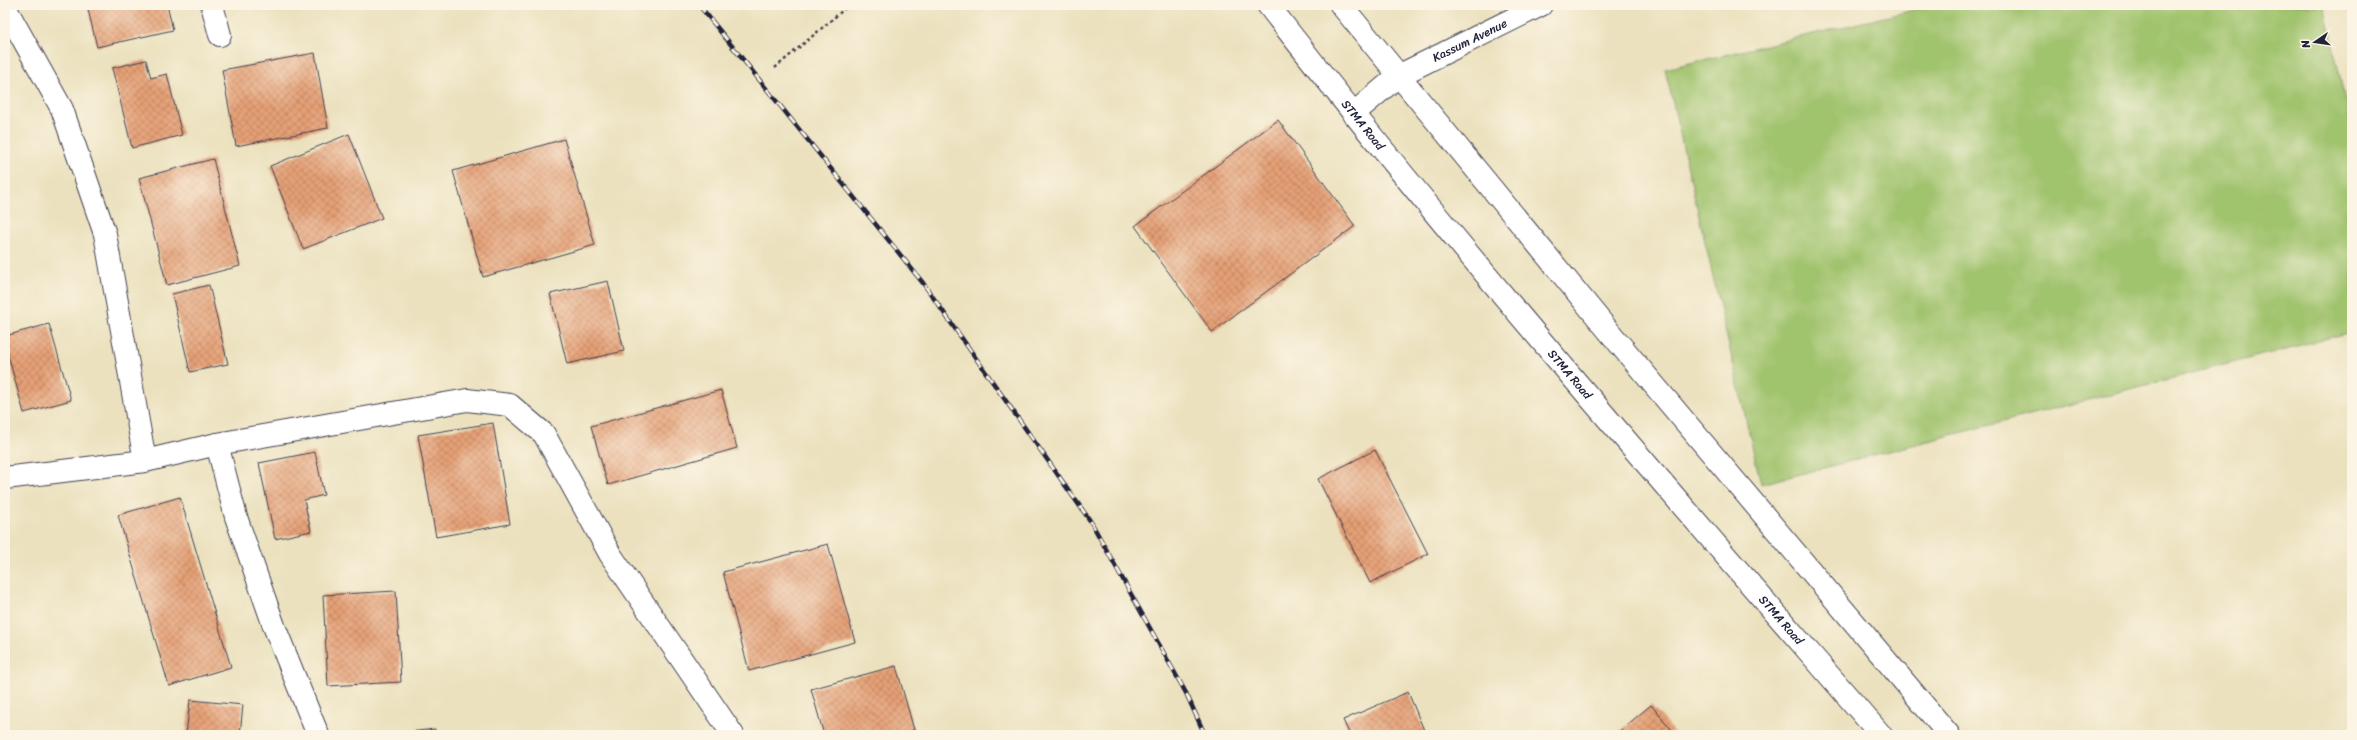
<svg xmlns="http://www.w3.org/2000/svg" width="2357" height="740" viewBox="0 0 2357 740" font-family="Sriracha,sans-serif">
  <style>
    .pitch { fill: #a0c36d; stroke: #617254 }
    .building { fill: url(#building-cross-hatch) }
    .lines { fill: none; stroke-linecap: round; stroke-linejoin: round }
    .street-casing { stroke: #403f4f; stroke-width: 24 }
    .secondary-casing { stroke: #403f4f; stroke-width: 24 }
    .path { stroke: #403f4f; stroke-width: 2.5; stroke-dasharray: 3 3; stroke-linecap: butt }
    .street { stroke: #fff; stroke-width: 22 }
    .secondary { stroke: #fff; stroke-width: 22 }
    .rail-casing { stroke: #22223b; stroke-width: 4.5 }
    .rail { stroke: #fcf5e5; stroke-width: 3; stroke-dasharray: 9; stroke-linecap: butt }
    .labels { text-anchor: middle; dominant-baseline: central; stroke-width: 3; stroke-linejoin: round; paint-order: stroke }
    .street-label { font-size: 12px; fill: #22223b; stroke: #fcf5e5 }
  </style>
  <defs>
    <pattern id="building-cross-hatch" width="8" height="8" patternUnits="userSpaceOnUse"><rect width="8" height="8" fill="#e6a076"/><path d="M0 0l8 8M0 8l8-8" fill="none" stroke="#ba8262"/></pattern>
  </defs>
  <rect width="100%" height="100%" fill="#fcf5e5"/>
  <filter id="ink" filterUnits="userSpaceOnUse"><feTurbulence type="fractalNoise" baseFrequency=".025" numOctaves="2"/><feDisplacementMap in="SourceGraphic" scale="8" xChannelSelector="R" yChannelSelector="G"/><feConvolveMatrix kernelMatrix="1 2 1 2 8 2 1 2 1" color-interpolation-filters="sRGB"/></filter>
  <filter id="wash" filterUnits="userSpaceOnUse"><feTurbulence type="fractalNoise" baseFrequency=".012" numOctaves="4" result="noise"/><feDisplacementMap in="SourceGraphic" scale="16" xChannelSelector="R" yChannelSelector="G"/><feGaussianBlur stdDeviation="0.9" result="paint"/><feColorMatrix in="noise" values="0 0 0 0 0 0 0 0 0 0 0 0 0 0 0 0 0 1.4 0 .05"/><feComposite in="paint" operator="in"/></filter>
  <g filter="url(#wash)">
    <rect width="100%" height="100%" fill="#ebe1be"/>
    <path class="pitch" d="M1935,5h389l28,127v200l-591,152 -96,-415z"/>
    <g id="blocks">
      <path class="building" d="M87,5h80l6,25 -76,17z
        M315,53l13,75 -92,18 -14,-76z
        M146,60l5,18 16,-4 15,61 -50,13 -20,-80z
        M1278,120l77,106 -143,106 -77,-106z
        M349,134l33,84 -79,31 -33,-83z
        M564,139l31,106 -112,32 -30,-106z
        M213,159l27,107 -73,19 -28,-107z
        M608,281l16,70 -57,13 -17,-70z
        M209,285l19,79 -38,8 -18,-78z
        M49,324l22,76 -47,13 -19,-69v-8z
        M721,390l16,58 -129,37 -17,-59z
        M493,423l17,101 -74,13 -18,-102z
        M1375,450l53,104 -58,29 -52,-104z
        M315,452l9,43 -20,5 7,31 -36,8 -16,-76z
        M180,497l51,170 -62,19 -51,-171z
        M828,544l27,98 -106,29 -26,-99z
        M396,591l5,91 -73,4 -5,-91z
        M896,666l18,64 -16,5h-74l-13,-46z
        M1408,692l18,43h-76l-7,-15z
        M190,700l53,5 -3,30h-54z
        M1651,705l25,30h-61z
        M435,729v6h-44v-1z"/>
    </g>
  </g>
  <g filter="url(#ink)">
    <use href="#blocks" fill-opacity="0" stroke="#403f4f" stroke-width="1"/>
    <g class="lines">
      <g class="street-casing">
        <g id="street">
          <path d="M212,5l8,30"/>
          <path d="M5,7l57,102 43,125 40,227"/>
          <path id="s1" d="M1353,114l45,-38 143,-71"/>
          <path d="M217,444l19,73 38,109 44,109"/>
          <path d="M5,478l140,-17 72,-17 250,-44 43,5 34,29 66,120 123,181"/>
        </g>
      </g>
      <g class="secondary-casing">
        <g id="secondary">
          <path id="s2" d="M1268,5c195,251 405,490 613,730"/>
          <path d="M1341,5l271,330 337,400"/>
        </g>
      </g>
      <path class="path" d="M775,68l74,-63"/>
      <use href="#street" class="street"/>
      <use href="#secondary" class="secondary"/>
      <g class="rail-casing">
        <path id="rail" d="M699,5l224,278 168,239 95,171 19,42"/>
      </g>
      <use href="#rail" class="rail"/>
    </g>
  </g>
  <g class="labels">
    <g class="street-label">
      <text stroke="none"><textPath href="#s1" startOffset="139">Kassum Avenue</textPath></text>
      <text stroke="none"><textPath href="#s2" startOffset="153">STMA Road</textPath></text>
      <text stroke="none"><textPath href="#s2" startOffset="477">STMA Road</textPath></text>
      <text stroke="none"><textPath href="#s2" startOffset="801">STMA Road</textPath></text>
    </g>
  </g>
  <rect width="2357" height="740" fill="none" stroke="#fcf5e5" stroke-width="20"/>
  <g transform="translate(2315 42) rotate(257)" stroke="#fcf5e5" stroke-width="3" paint-order="stroke">
  <path d="M0-3L7 15L0 10L-7 15Z" fill="#22223b"/>
  <text y="-6" font-size="11" font-weight="bold" text-anchor="middle" fill="#22223b">N</text>
  </g>
</svg>
